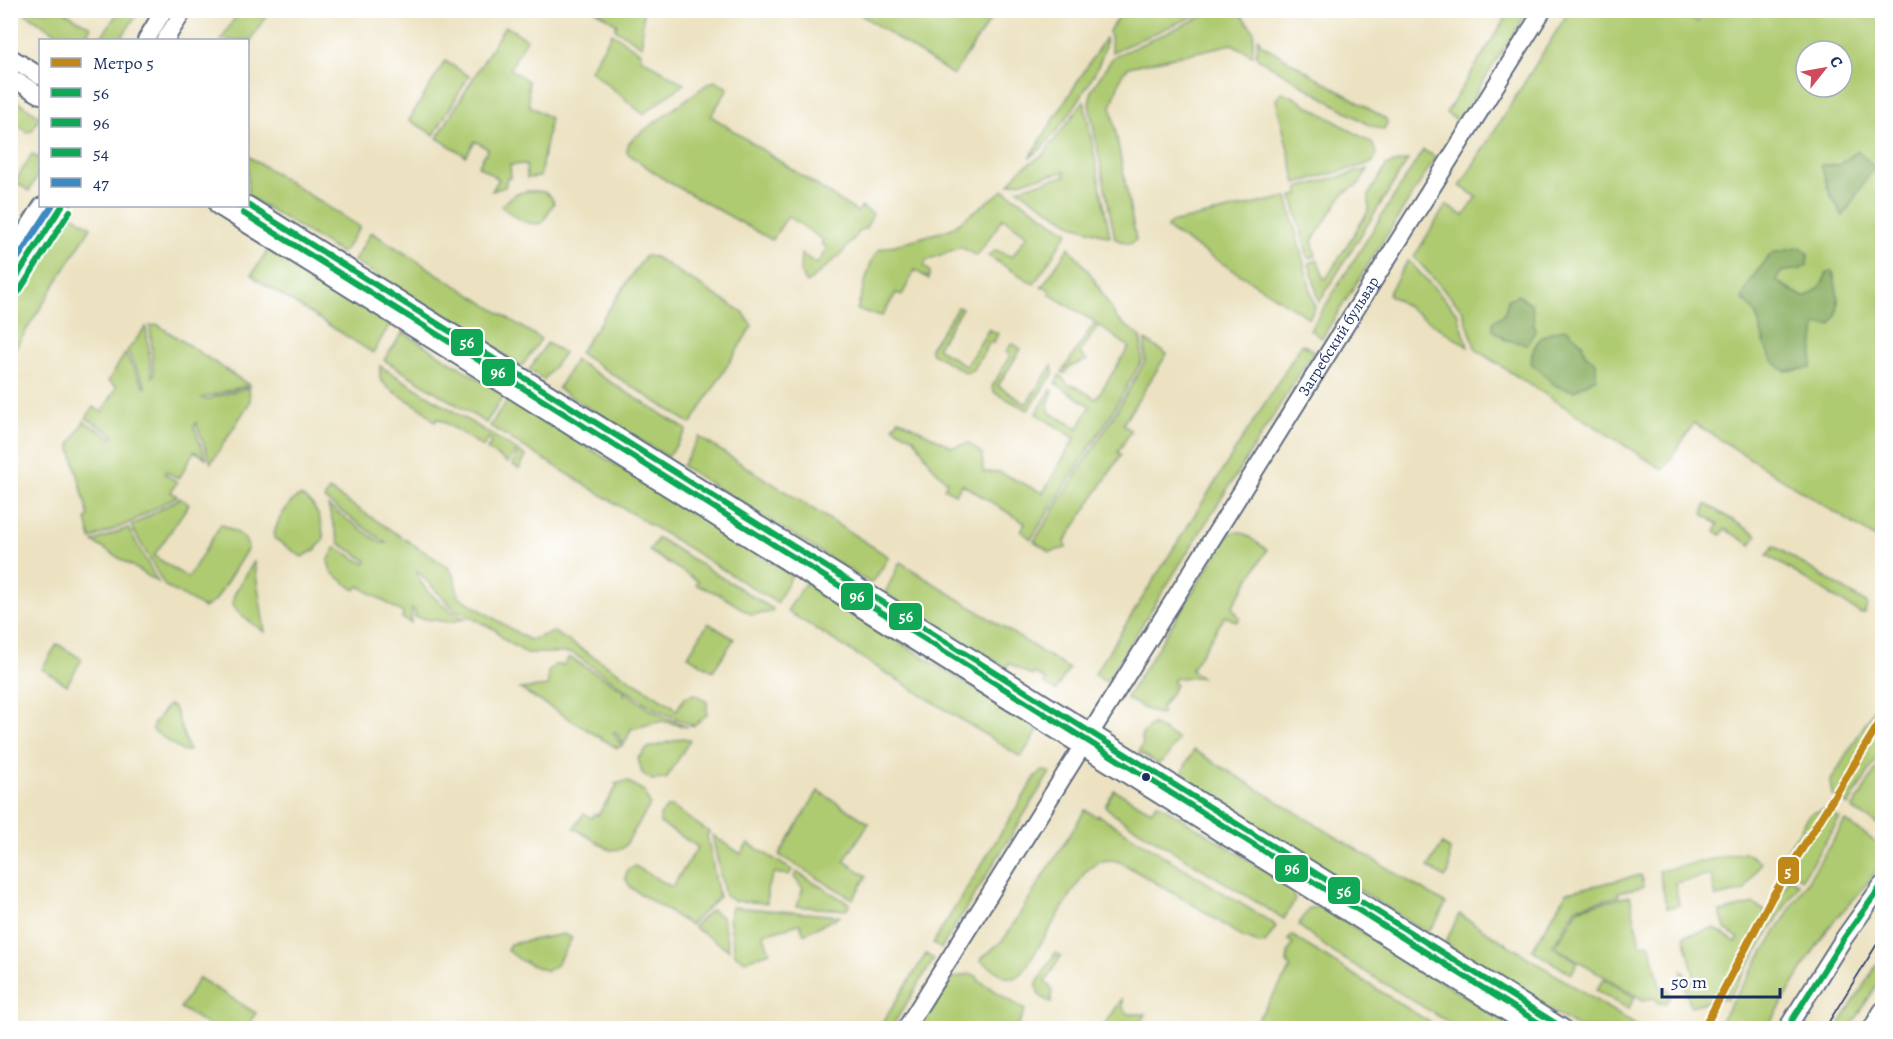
<svg xmlns="http://www.w3.org/2000/svg" width="1893" height="1039" viewBox="0 0 1893 1039" font-family="Alegreya,serif">
  <style>
    .green { fill: #afcb71; stroke: #657d68; stroke-width: 1.5; fill-rule: evenodd }
    .forest { fill: #8baf63; stroke: #536f60; stroke-width: 1.5 }
    .lines { fill: none; stroke-linecap: round; stroke-linejoin: round }
    .minor-casing { stroke: #646e81; stroke-width: 20 }
    .minor { stroke: #fff; stroke-width: 16 }
    .tram { stroke: #1b2f5e; stroke-width: 1.5 }
    .bus-1-casing { stroke: #fff; stroke-width: 10 }
    .bus-2-casing { stroke: #fff; stroke-width: 10 }
    .bus-3-casing { stroke: #fff; stroke-width: 10 }
    .bus-4-casing { stroke: #fff; stroke-width: 10 }
    .bus-1 { stroke: #10a855; stroke-width: 6 }
    .bus-2 { stroke: #10a855; stroke-width: 6 }
    .bus-3 { stroke: #10a855; stroke-width: 6 }
    .bus-4 { stroke: #3d8ac2; stroke-width: 6 }
    .metro-1-casing { stroke: #fff; stroke-width: 12 }
    .metro-1 { stroke: #c08818; stroke-width: 8 }
    .bus-dot { fill: #1b2f5e; stroke: #fff; stroke-width: 2 }
    .labels { text-anchor: middle; dominant-baseline: central; stroke-width: 6; stroke-linejoin: round; paint-order: stroke }
    .street-label { font-size: 16px; fill: #1b2f5e; stroke: #fff }
    .line-badge { stroke: #fff; stroke-width: 2 }
    .badge-label { font-size: 16px; text-anchor: middle; font-weight: bold; fill: #fff }
  </style>
  <rect width="100%" height="100%" fill="#fff"/>
  <filter id="ink" filterUnits="userSpaceOnUse"><feTurbulence type="fractalNoise" baseFrequency=".0167" numOctaves="2"/><feDisplacementMap in="SourceGraphic" scale="12" xChannelSelector="R" yChannelSelector="G"/><feConvolveMatrix kernelMatrix="1 2 1 2 8 2 1 2 1" color-interpolation-filters="sRGB"/></filter>
  <filter id="wash" filterUnits="userSpaceOnUse"><feTurbulence type="fractalNoise" baseFrequency=".008" numOctaves="4" result="noise"/><feDisplacementMap in="SourceGraphic" scale="24" xChannelSelector="R" yChannelSelector="G"/><feGaussianBlur stdDeviation="1.35" result="paint"/><feColorMatrix in="noise" values="0 0 0 0 0 0 0 0 0 0 0 0 0 0 0 0 0 1.4 0 .05"/><feComposite in="paint" operator="in"/></filter>
  <g filter="url(#wash)">
    <rect width="100%" height="100%" fill="#ece2c1"/>
    <path class="green" d="M240,10l29,1 -21,34v-5h-27z
      M1216,10l22,1 16,20 -2,24 -20,-11 -103,23 -7,7 -11,33 25,133 -6,4 -15,-5 -26,-135 3,-15 21,-32z
      M21,11h42l28,16 -7,12 -8,-5 -3,6h-5z
      M119,11h20l-19,29h-21z
      M596,11h47l-1,35 -27,-17 2,-5z
      M855,11h141l-43,64z
      M1122,11v-1l83,1 -93,41 -3,-21z
      M1510,11h18l-70,110 -12,-8z
      M1569,11h110l18,11 8,-11h177v531l-188,-119 -31,47 -187,-120 -13,-39 -49,-54 32,-52 18,11 13,-19 -17,-11zM1806,51h36v36h-36z
      M505,26l22,13 -17,30 18,12 1,24 21,13 -10,59 -13,1 -1,-14 -16,1 1,13h-4l-2,9 -13,4 7,-12 -21,-13 10,-17 -13,-8 -9,15 -29,-18z
      M612,33l29,20v5l43,26 -41,30 -53,-44z
      M1258,37l3,7 125,75 1,4 -3,7 -15,-5 -113,-68z
      M1105,38c6,22 -55,110 -75,119z
      M445,61l24,15 -35,59 -25,-15z
      M716,81l12,7 -17,28 146,96 5,-5 11,7 -7,14 -5,2 -20,24 -34,29 -7,-11 1,-18 16,10 10,-16 -6,-4 2,-4 -35,-24 -16,24 -107,-60 -38,-27 1,-9 7,-7 74,-54z
      M1281,92l11,4 80,47 5,11 -5,9 -76,20 -20,-83z
      M10,97l30,19 -8,15 -5,1 -16,-11z
      M1084,101l26,136 -37,-12 -56,-36 48,-13v-4l-56,12 13,-16 21,-13z
      M1423,150l13,7 -114,181 -12,-8z
      M32,154l8,5v13l-11,19 -14,-9z
      M248,156l112,71 -16,24 -3,2 -93,-57z
      M1408,160l-89,142 -10,-39 9,-3 6,19h2l43,-69v-16l18,-29z
      M1368,169l-8,14 -17,11 -31,47 4,15 -8,2 -16,-62 7,-1 -1,-7z
      M1004,190l64,42 -34,52 -46,-28 8,-6 16,7 15,-22 -24,-17 -26,38 -16,-9 -34,13 -3,6 6,5 -1,8 -14,-9 -13,25 -6,-2 -14,23 -25,-6 14,-48 7,-12 72,-21z
      M528,191c13,0 21,-1 26,12l-12,20c-17,4 -28,-7 -41,-17l14,-12z
      M1287,197l28,111 -6,10 -143,-90 5,-5z
      M68,212l23,15 -80,128v-52z
      M371,232l170,107 -19,27 -168,-105z
      M1069,247l23,29 25,43 24,18 1,23 -32,56 -79,123 -10,-8 4,-8 -63,-39 -7,10 -11,-6 3,-6 -15,-16 -18,-28 -21,-11 6,-8 53,28 17,-4 13,11 1,18h16l44,21 32,-55 -39,-24 15,-24 2,1 -5,14 2,8 28,15 12,-22 -35,-23 5,-8 8,10 7,1 21,13 33,-52 -31,-22 -18,29 7,6 -18,7 -4,7 -3,-2 33,-50 -46,-28 1,-3 -6,-5 -3,2z
      M269,248l121,76 -17,29 -117,-74 -4,-5z
      M645,256l10,1 89,56 8,13 -61,98 -112,-71z
      M1408,260l50,54 10,33 -80,-53z
      M958,307l4,1 -25,40 29,18 23,-37 9,5 -5,9 -3,-1 -16,27 -8,4 -34,-20 -2,-5z
      M158,325l91,60 -47,13 3,2 44,-13 1,15 -39,61 -15,-40 -2,4 12,31 -12,-7 -15,28 -13,-8 -1,3 12,8 -6,10 6,4 -50,28 -36,15 -5,-20 3,-2 -19,-72 14,-24 28,17 2,-3 -28,-17 7,-11 9,5 15,-25 -9,-6 17,-27 20,34 1,-2 -19,-35 19,-24 6,50 2,-3 -4,-48z
      M403,332l101,63 -18,28 -102,-63z
      M1145,340l22,14 -44,70 8,7 -13,21 3,3 -56,86 1,7 -16,4 -16,-11 79,-124 32,-56z
      M547,343l17,10 -20,27 -15,-10z
      M1012,343l9,6 -23,37 28,18 26,-38 1,8 -25,36 -33,-17 -3,-6 18,-32 -4,-3z
      M1302,344l12,7 -208,331 -12,-7z
      M575,360l112,70 -19,27 -110,-68z
      M380,366l146,90 -7,13 -6,-4 4,-11 -2,-1 -7,10 -21,-14 5,-8 -4,-3 -5,9 -45,-29 -3,4 -11,-12 -36,-22 -8,-9z
      M509,398l283,177 -15,28 -287,-177z
      M699,437l190,120 -14,22 -5,4 -188,-117z
      M329,490l119,77 6,9 4,20 71,44 25,-8 119,74 3,5 9,-14 10,-3 12,8v13l-14,11 -41,-19 -80,-54h-46l-23,-14 -7,-9 -42,-21 -37,-38c0,16 34,42 49,48l-17,3 -30,-4 -4,-1v-6l-3,-2 -1,14 -9,-5 1,-5 -44,-27 -4,4 -24,-18 -3,-11 8,-14 29,17 2,-3 -28,-18 -11,-37 53,37h5l-62,-44z
      M300,496c16,4 22,27 24,43l-9,11 -13,7 -28,-19c0,-13 14,-37 26,-42z
      M180,498l9,6 -35,52 34,22 33,-54c11,6 26,11 27,24l-33,53 -11,7 -39,-22 -34,-60z
      M1706,504l51,31 -6,10 -26,-16 -4,6 -6,-4 3,-6 -15,-11z
      M128,528l30,54 -65,-40z
      M1235,532h7l25,18 -35,57 8,11 -3,4 -12,-6 -34,54 10,7 -25,1 -3,4 3,3 -15,23 1,7 -17,-6 -19,-11 103,-164z
      M658,538l115,71 -2,3 -19,3 -33,-21 -23,-9 2,-4 -49,-30z
      M1774,546l94,58 -4,9 -3,1 -94,-59z
      M254,562l11,70c-45,-29 -37,-28 -11,-70z
      M900,562l169,107 -14,22 -11,-7 2,-4 -12,-7 -2,3 -23,-13 -3,5 -121,-75z
      M805,583l234,146 -18,28 -234,-146z
      M708,623l26,16 -21,32 -25,-15z
      M57,644l25,15 -15,26 -25,-16z
      M569,657l55,33v5l2,-3 23,17 38,18 -25,-6 -31,8 -7,16 -8,-13h-3l9,14 -5,2 -97,-59 28,-3v-14l7,-7h9z
      M1882,696v54l-34,56 -16,-11 -2,-13z
      M168,705l6,2 15,44h-7l-29,-21v-5z
      M1152,724l26,15 -11,18 -9,7 -19,-12 4,-9 -2,-7z
      M683,738l7,2 -24,39 -14,1 -10,-7 -4,-15 10,-10z
      M1194,750l252,154 -12,21 -8,7 -244,-153 2,-11z
      M1882,760v67l-30,-18z
      M1043,771l7,1 -2,4 -107,173 -8,-6 103,-167z
      M627,781l17,10 6,14 -25,41 -4,3 -11,1 -36,-22 10,-15 7,5 4,-4 3,1 19,-29 -2,-2z
      M1114,790l37,21 6,-8 135,84 3,13 -11,19 -168,-103 -11,-10z
      M818,791l51,32 -25,38 23,15 -14,23 -74,-44z
      M668,807h4l37,25 -2,3 12,62 -29,28 -59,-37 -6,-10 3,-9 7,-3 37,21 26,-40 -38,-24v-8z
      M1823,809l17,9 -38,61 -24,-14 32,-51z
      M1085,810l12,7 1,-2 176,109 2,3 -11,16 -6,1 -12,-6 -2,1 -48,-32 -75,-44 -9,-3 -14,1 -14,11 -62,100 -9,6 -9,-1 -25,-17 24,-21z
      M1845,821l37,25c3,29 -37,59 -52,80 -23,32 -42,69 -63,102h-51z
      M712,835l29,19 7,-11 44,27 -3,5 -15,-2 -7,16v14l-33,-2 -9,-5z
      M1442,844l8,5 -1,23 -4,6 -17,-11z
      M1744,852l17,10 -17,29 -28,6 -5,-22 -36,8 4,22 -12,3 -8,-37z
      M796,872l54,32 -4,6 -50,-4 7,-17 -9,-12z
      M1641,875l2,12 -25,5 1,4 -42,11 -24,39 25,16 -7,12 -39,-24 35,-58z
      M1789,878l10,6 -72,116 -3,-2 -34,8 -9,-37 9,13 5,-3 -11,-43 30,-8 22,14 3,-4 -14,-9 -5,-17 34,-8 14,9z
      M1630,896l10,49 10,-1 10,43 6,1 4,5v6l-5,4h-7l-4,-5 -11,2 -88,-53 24,-39z
      M1319,905l85,53 1,3 1,-1 110,68h-58l-124,-75 -36,-28 11,-16z
      M732,907l108,9 -36,18 -4,-10 -37,10 7,18 -25,9 -10,-7 -6,-36z
      M711,910l11,7 7,33 -36,-23z
      M1459,914l181,114h-61l-134,-84z
      M564,934l8,4 -16,27 -9,6 -21,-8v-2l-3,1 -16,-12 3,-6z
      M1292,935l16,11 131,82h-187l39,-60 -4,-5 1,-10 5,-10 -5,-3z
      M1055,953l6,3 -16,26c11,8 5,12 6,21l-12,-8 -3,-10z
      M926,954l8,5 -43,69h-12z
      M1882,956v21l-32,51h-13z
      M969,974l8,2 1,4 47,30 -8,18h-97l31,-49z
      M199,978l57,35 -10,15h-33l-33,-20z
      M1604,979l31,18 -7,12 -32,-19z
      M1122,999l1,9 5,6h18l-9,14h-29l-4,-2z"/>
    <path class="forest" d="M1858,151l16,16 -31,49 -14,-24 -8,-27h18z
      M1801,247l7,6 -1,12 -6,4 -20,3 -5,9 29,17 15,-11 7,-14 6,-2c3,17 11,41 -3,54h-14l-5,43 -26,3c-31,-19 -16,-54 -43,-72l9,-20 21,-26z
      M1518,295l14,9 3,27 -8,13 -21,-4 -13,-10v-8l12,-9 3,-14z
      M1567,329l15,14 3,11 11,9v15l-22,13 -18,-5 -25,-23c1,-23 14,-33 36,-34z"/>
  </g>
  <g filter="url(#ink)">
    <g class="lines">
      <g class="minor-casing">
        <g id="minor">
          <path d="M146,40l18,-30"/>
          <path d="M165,40l19,-30"/>
          <path d="M10,57l30,19"/>
          <path d="M10,77l30,18"/>
          <path d="M248,205l1315,823"/>
          <path d="M218,206l1314,822"/>
          <path d="M10,256l32,-50"/>
          <path d="M10,288l52,-82"/>
          <path id="s1" d="M906,1028l637,-1018"/>
          <path d="M1787,1028l57,-90 38,-53"/>
          <path d="M1872,1028l10,-17"/>
        </g>
      </g>
      <use href="#minor" class="minor"/>
      <path class="tram" d="M1825,1028l57,-92"/>
      <g class="bus-1-casing">
        <path id="bus-1" d="M248,205l1315,823
          M10,287l52,-81
          M1787,1028l57,-90 38,-53"/>
      </g>
      <g class="bus-2-casing">
        <path id="bus-2" d="M243,213l1304,815"/>
      </g>
      <g class="bus-3-casing">
        <path id="bus-3" d="M18,293l52,-82"/>
      </g>
      <g class="bus-4-casing">
        <path id="bus-4" d="M10,270l42,-64"/>
      </g>
      <use href="#bus-1" class="bus-1"/>
      <use href="#bus-2" class="bus-2"/>
      <use href="#bus-3" class="bus-3"/>
      <use href="#bus-4" class="bus-4"/>
      <g class="metro-1-casing">
        <path id="metro-1" d="M1704,1028l67,-129 111,-180"/>
      </g>
      <use href="#metro-1" class="metro-1"/>
    </g>
  </g>
  <circle class="bus-dot" cx="1146" cy="777" r="5"/>
  <g class="labels">
    <g class="street-label">
      <text stroke="none"><textPath href="#s1" startOffset="816">Загребский бульвар</textPath></text>
    </g>
  </g>
  <g class="line-badge">
    <rect x="450" y="328" width="34" height="29" rx="6" fill="#10a855"/>
    <rect x="481" y="358" width="35" height="29" rx="6" fill="#10a855"/>
    <rect x="840" y="582" width="34" height="29" rx="6" fill="#10a855"/>
    <rect x="888" y="602" width="35" height="29" rx="6" fill="#10a855"/>
    <rect x="1274" y="854" width="35" height="29" rx="6" fill="#10a855"/>
    <rect x="1777" y="856" width="23" height="29" rx="6" fill="#c08818"/>
    <rect x="1327" y="876" width="34" height="29" rx="6" fill="#10a855"/>
  </g>
  <g class="badge-label">
    <text x="467" y="348">56</text>
    <text x="498" y="378">96</text>
    <text x="857" y="602">96</text>
    <text x="906" y="622">56</text>
    <text x="1292" y="874">96</text>
    <text x="1788" y="877">5</text>
    <text x="1344" y="897">56</text>
  </g>
  <rect width="1893" height="1039" fill="none" stroke="#fff" stroke-width="36"/>
  <rect x="39" y="39" width="210" height="168" fill="#ffffff" stroke="#a4acbf" stroke-width="1.5"/>
  <rect x="51" y="58" width="30" height="9" fill="#c08818" stroke="#a4acbf" stroke-width="1.5"/>
  <text x="93" y="69" font-size="18" fill="#1b2f5e">Метро 5</text>
  <rect x="51" y="88" width="30" height="9" fill="#10a855" stroke="#a4acbf" stroke-width="1.5"/>
  <text x="93" y="99" font-size="18" fill="#1b2f5e">56</text>
  <rect x="51" y="118" width="30" height="9" fill="#10a855" stroke="#a4acbf" stroke-width="1.5"/>
  <text x="93" y="129" font-size="18" fill="#1b2f5e">96</text>
  <rect x="51" y="148" width="30" height="9" fill="#10a855" stroke="#a4acbf" stroke-width="1.5"/>
  <text x="93" y="159" font-size="18" fill="#1b2f5e">54</text>
  <rect x="51" y="178" width="30" height="9" fill="#3d8ac2" stroke="#a4acbf" stroke-width="1.5"/>
  <text x="93" y="189" font-size="18" fill="#1b2f5e">47</text>
  <g transform="translate(1824 69) rotate(59)"><circle r="28" fill="#ffffff" stroke="#a4acbf" stroke-width="1.5"/>
  <path d="M0-4.5L10 22L0 15L-10 22Z" fill="#d1495b"/>
  <text y="-9" font-size="16" font-weight="bold" text-anchor="middle" fill="#1b2f5e">С</text>
  </g>
  <path d="M1662 988v9h118v-9" fill="none" stroke="#1b2f5e" stroke-width="3"/>
  <text x="1671" y="988" font-size="18" fill="#1b2f5e" stroke="#ffffff" stroke-width="4.5" paint-order="stroke">50 m</text>
</svg>
